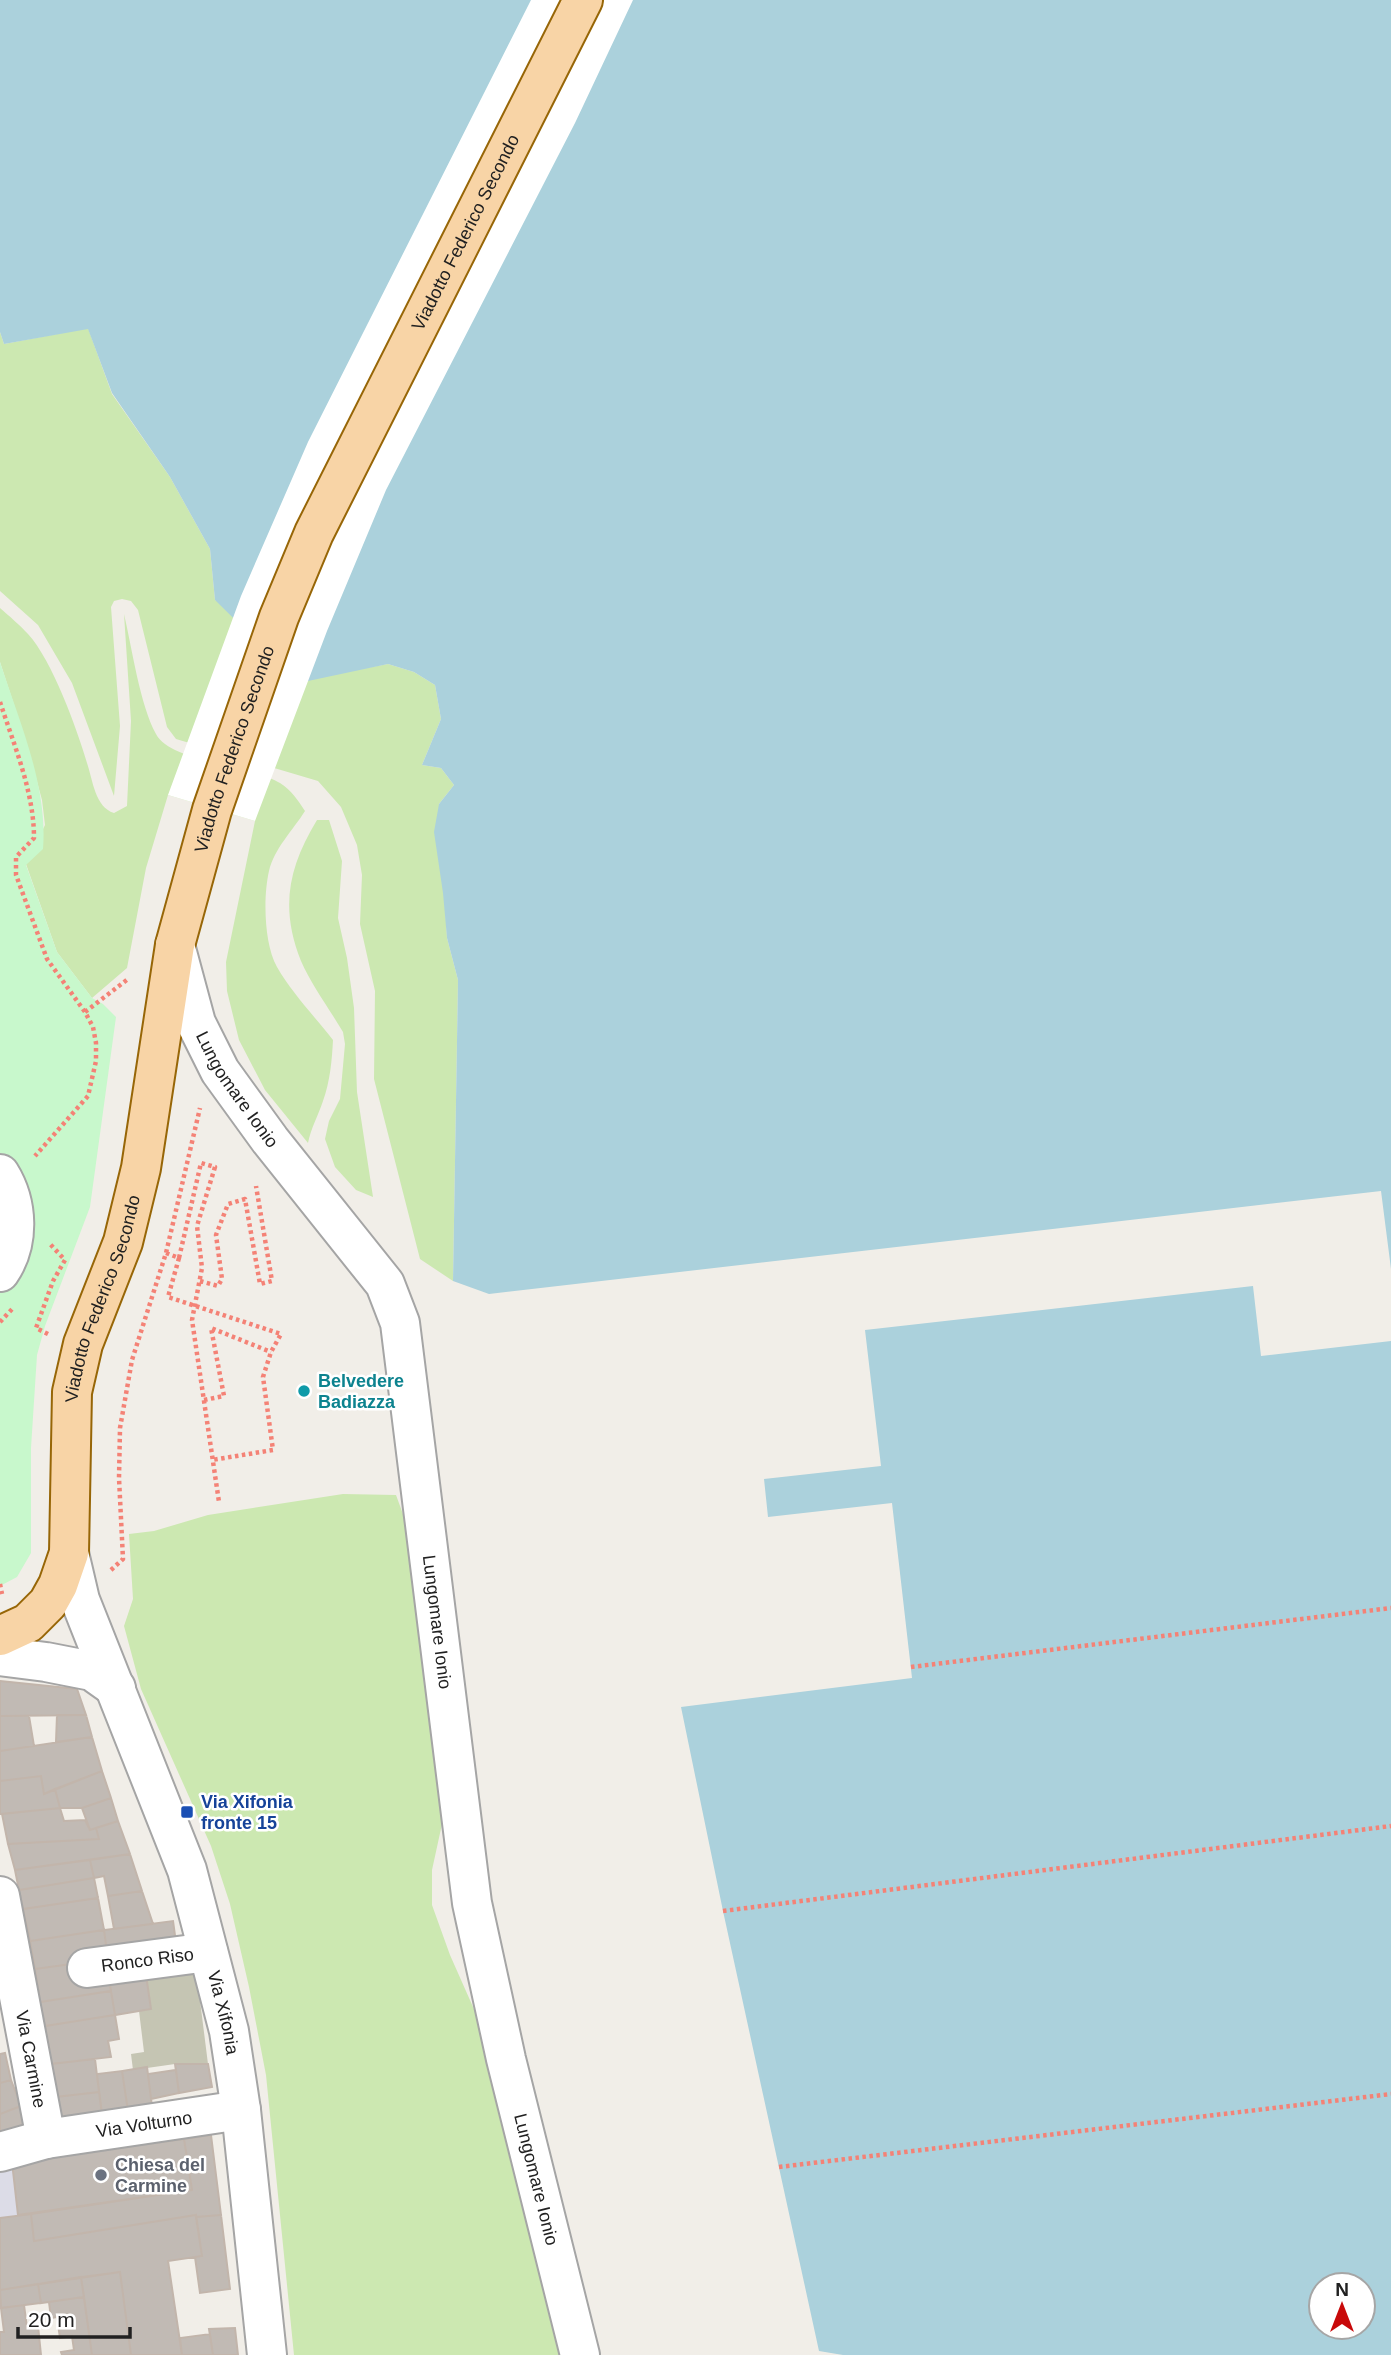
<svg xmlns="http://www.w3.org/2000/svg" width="1391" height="2355" viewBox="0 0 1391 2355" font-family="Arial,sans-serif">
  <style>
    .construction { fill: #c5c5b3 }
    .grass { fill: #cce8b1 }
    .park { fill: #c8f8cc }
    .plaza { fill: #dcdce7 }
    .water { fill: #abd1dc; fill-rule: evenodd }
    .pier { fill: #fff }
    .building { fill: #c1bab4; stroke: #c2b5ab; stroke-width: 2 }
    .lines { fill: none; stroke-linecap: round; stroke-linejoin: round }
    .minor-casing { stroke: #a5a5a5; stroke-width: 42 }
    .major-casing { stroke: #976607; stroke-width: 42 }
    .path { stroke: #f48276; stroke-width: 4.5; stroke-dasharray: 3.5 3.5; stroke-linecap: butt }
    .minor { stroke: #fff; stroke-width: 38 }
    .major { stroke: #f8d4a6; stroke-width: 38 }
    .culture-dot { fill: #0f9aa8; stroke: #fff; stroke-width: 2.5 }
    .transit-dot { fill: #1a4fb4; stroke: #fff; stroke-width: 2.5 }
    .worship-dot { fill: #6b7280; stroke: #fff; stroke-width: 2.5 }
    .labels { text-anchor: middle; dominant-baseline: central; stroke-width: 5; stroke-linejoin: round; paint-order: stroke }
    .street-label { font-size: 18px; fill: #212121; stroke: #fff }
    .culture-label { font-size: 18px; font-weight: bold; fill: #0d838f; stroke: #fff; text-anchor: start }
    .transit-label { font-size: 18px; font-weight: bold; fill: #164399; stroke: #fff; text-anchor: start }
    .worship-label { font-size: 18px; font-weight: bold; fill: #5b616d; stroke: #fff; text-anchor: start }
  </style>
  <rect width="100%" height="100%" fill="#f1eee8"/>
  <path class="construction" d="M195,1961l13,103h-33l-42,6 -2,-16 13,-2 -5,-41 11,-2 -5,-41z"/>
  <path class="grass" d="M88,328l24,66 58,83 40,72 5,51 140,70 33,-6 26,8 21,13 6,34 -19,46 19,3 13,17 -15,19 8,134 11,42 -5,301 -33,-22 -46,-180 1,-88 -15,-67 2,-49 -5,-30 -16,-38 -23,-26 -142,-42 -9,-12 -29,-117 -7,-9 -9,-2 -8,2 -3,6 9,119 -6,70 -42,-113 -34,-58 -38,-34v-259l4,12z
    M0,608c9,8 20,17 28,26 24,26 49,95 59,129 6,18 8,44 27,50l13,-7 4,-85 -7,-107c8,34 16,91 32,120 14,28 97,32 124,49 11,7 18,17 25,28 -12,19 -31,38 -36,60 -6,26 -5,73 8,96 15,26 38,50 56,73 -1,20 -3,42 -10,61 -5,15 -12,27 -15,42l-43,-53 -26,-50 -12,-49 -1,-29 29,-141 -87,-26 -22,73 -19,100 -35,30 -35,-46 -31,-88 19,-39 -3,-25 -15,-55 -27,-83z
    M317,820h12l13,41 -4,57 9,40 7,50 3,84 16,105 -17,-7 -21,-23 -10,-28 4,-18 11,-22 5,-55 -2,-12c-13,-22 -32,-48 -42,-71 -21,-53 -13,-93 16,-141z
    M343,1494l53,1 15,41 31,288 -10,46v35l18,50 39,88 72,312h-267l-28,-280 -17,-88 -19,-83 -19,-58 -70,-157 -17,-63 9,-27 -4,-65 25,-3 54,-16z"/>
  <path class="park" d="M0,662c19,59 48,123 43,187l-17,16 31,87 35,46 11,6 13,13 -26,190 -45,119 -8,29 -6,93v105l-14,24 -17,9z"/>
  <path class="plaza" d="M0,2146l12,16 6,53 -18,3z"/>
  <path class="water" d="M0,0h1391v1269l-10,-78 -892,103 -36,-13 5,-301 -11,-42 -4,-45 -9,-61 5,-28 15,-19 -13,-17 -19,-3 19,-46 -6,-34 -21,-13 -26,-8 -80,17 -14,-3 -79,-78 -5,-51 -40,-72 -58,-84 -24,-64 -84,15 -4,-12z
    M1253,1286l8,70 130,-15v1014h-548l-24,-4 -96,-440 -42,-204 231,-29 -20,-175 -124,14 -4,-38 117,-13 -16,-136zM1321,2285h42v42h-42z"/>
  <path class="pier" d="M531,0h102l-58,123 -189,367 -59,141 -72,190 -87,-26 73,-199 67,-154z"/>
  <path class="building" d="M0,1681l77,8 9,26 -86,1z
    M57,1715h29l6,22 -36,5z
    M0,1716h29l5,30 -34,5z
    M92,1737l10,34 -58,23 -3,-18 -41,5v-30z
    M102,1771l9,27 -29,10h-22l-5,-19z
    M41,1776l3,18 11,-5 5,19 -60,6v-33z
    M111,1798l7,23 -28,9 -8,-22z
    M60,1808l4,13 21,-1 5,10 6,-2 3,11 -91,5 -6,-30z
    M118,1821l12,33 -115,16 -7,-26 91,-5 -3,-11z
    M130,1854l12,37 -34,5 -4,-20 -10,2 -4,-18z
    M90,1860l4,18 -75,12 -4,-20z
    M94,1878l4,20 -75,11 -4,-19z
    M142,1891l11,33 -39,5 -6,-33z
    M98,1898l6,32 -74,11 -7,-32z
    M173,1921l4,29 -69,9 -4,-29z
    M104,1930l4,29 -73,10 -5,-28z
    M79,1963l29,10 3,18 -71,11 -5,-33z
    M145,1968l6,41 -36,6 -7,-42z
    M111,1991l4,24 -70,11 -5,-24z
    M115,2015l4,24 -11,2 3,16 -60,7 -6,-38z
    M5,2053l6,27 -11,3v-29z
    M95,2059l4,33 -43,5 -5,-33z
    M175,2064h33l4,23 -33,6z
    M147,2067l6,47 -24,4 -7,-47z
    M176,2070l3,23 -28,6 -3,-25z
    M122,2071l7,47 -26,4 -6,-48z
    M11,2080l10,26 -21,8v-31z
    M99,2092l4,30 -43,5 -4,-30z
    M21,2106l11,26 -32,14v-32z
    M211,2135l10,80 -25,2v-2l-162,26 -3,-27 161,-24 -8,-51z
    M184,2139l8,51 -174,25 -6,-53z
    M31,2214l3,27 162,-26 6,41 -34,5 14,94h-51l-11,-83 -120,18v-72z
    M221,2215l9,74 -30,4 -5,-36 7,-1 -6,-39z
    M120,2272l11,83h-39l-11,-78z
    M81,2277l3,20 -43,6 -3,-19z
    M38,2284l3,19 -40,5 -1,-18z
    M84,2297l8,58h-30l-1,-3 13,-2 -2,-14 -12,2 -3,-21 -6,1 -2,-16z
    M24,2305l3,23 11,-2 3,29h-41v-23h4l-3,-24z
    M235,2328l3,27h-25l-4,-26z
    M210,2334l3,21h-31l-2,-17z"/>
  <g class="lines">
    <g class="minor-casing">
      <g id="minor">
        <path id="s1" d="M175,945l21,78 24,48 50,69 115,144 15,39 72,580 34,156 74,296"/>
        <path d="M0,1174c18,29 20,69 0,98"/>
        <path id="s2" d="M69,1553l11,47 107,270 42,161 12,79 26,245"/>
        <path d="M0,1656l46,6 46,9 24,17"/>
        <path id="s3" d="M0,1896l46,243"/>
        <path id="s4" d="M87,1968l121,-16"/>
        <path id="s5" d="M0,2152l46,-13 195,-29"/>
      </g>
    </g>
    <g class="major-casing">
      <g id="major">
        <path id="s6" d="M0,1636l28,-13 20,-20 10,-18 11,-32 3,-161 11,-48 40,-102 18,-74 34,-223 37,-135 67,-193 35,-84 269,-533"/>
      </g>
    </g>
    <path class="path" d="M0,702c14,43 34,90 34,136l-18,19v18l31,84 38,53 8,15 3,16v18l-8,35 -53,60
      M85,1012l43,-33
      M166,1253l13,5 22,-95 14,4 -18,59 5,42 -10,52 27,182
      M179,1258l-11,39 113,37 -10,18 -8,25 10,73 -61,10
      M200,1281l18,5 4,-7 -6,-44 12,-31 17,-5 15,85 12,-3 -16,-95
      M0,1322l14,-15
      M48,1334l-12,-6 17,-47 12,-21 -15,-16
      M204,1400l20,-4 -13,-68 60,24
      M111,1570l12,-11 -4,-81 1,-50 12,-68 34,-107 34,-145
      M0,1584l2,10
      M911,1667l480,-59
      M723,1911l668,-85
      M779,2167l612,-73"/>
    <use href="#minor" class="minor"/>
    <use href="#major" class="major"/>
  </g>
  <circle class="culture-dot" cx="304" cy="1391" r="7"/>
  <rect class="transit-dot" x="180" y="1805" width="14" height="14" rx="3.5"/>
  <circle class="worship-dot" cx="101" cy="2175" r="7"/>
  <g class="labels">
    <g class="street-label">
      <text stroke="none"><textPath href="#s6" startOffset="1507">Viadotto Federico Secondo</textPath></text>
      <text stroke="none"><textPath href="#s6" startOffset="940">Viadotto Federico Secondo</textPath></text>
      <text stroke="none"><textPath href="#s1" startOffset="159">Lungomare Ionio</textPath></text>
      <text stroke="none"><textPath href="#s6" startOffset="373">Viadotto Federico Secondo</textPath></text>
      <text stroke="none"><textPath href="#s1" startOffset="747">Lungomare Ionio</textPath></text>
      <text stroke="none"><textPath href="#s4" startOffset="61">Ronco Riso</textPath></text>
      <text stroke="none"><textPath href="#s2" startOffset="486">Via Xifonia</textPath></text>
      <text stroke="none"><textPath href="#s3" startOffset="166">Via Carmine</textPath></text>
      <text stroke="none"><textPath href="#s5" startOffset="147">Via Volturno</textPath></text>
      <text stroke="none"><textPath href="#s1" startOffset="1314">Lungomare Ionio</textPath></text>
    </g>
    <g class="culture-label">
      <text x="318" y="1381">Belvedere<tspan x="318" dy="21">Badiazza</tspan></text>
    </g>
    <g class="transit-label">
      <text x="201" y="1802">Via Xifonia<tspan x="201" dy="21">fronte 15</tspan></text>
    </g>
    <g class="worship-label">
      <text x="115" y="2165">Chiesa del<tspan x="115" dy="21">Carmine</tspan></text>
    </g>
  </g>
  <g transform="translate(1342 2306)"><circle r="33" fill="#ffffff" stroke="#a6a6a6" stroke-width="2"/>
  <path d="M0-5L12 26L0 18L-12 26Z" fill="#c8090a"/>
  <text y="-10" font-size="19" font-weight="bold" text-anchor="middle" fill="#212121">N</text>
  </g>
  <path d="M18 2327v10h112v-10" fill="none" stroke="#212121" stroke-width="3.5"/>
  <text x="28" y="2327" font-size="21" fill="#212121" stroke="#ffffff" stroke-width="5" paint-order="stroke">20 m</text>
</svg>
